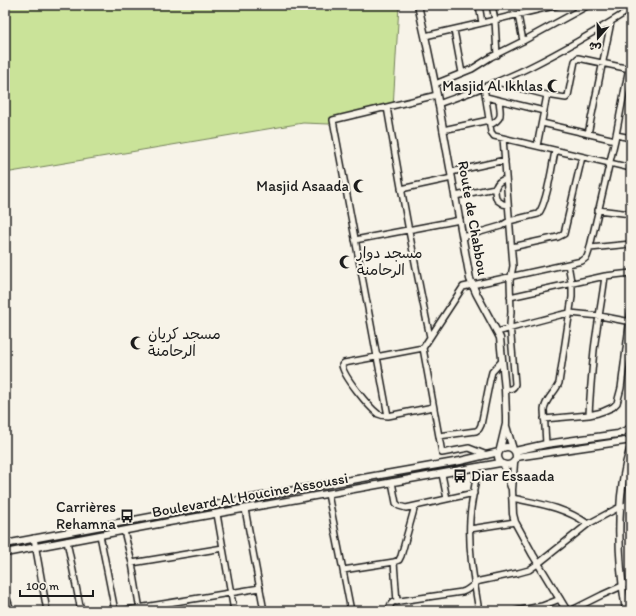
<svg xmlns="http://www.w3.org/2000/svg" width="636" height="616" viewBox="0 0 636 616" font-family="Itim,'Playpen Sans Arabic',sans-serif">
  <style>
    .green { fill: #cae399; stroke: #73805a }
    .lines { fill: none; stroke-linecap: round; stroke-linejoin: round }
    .minor-casing { stroke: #1c1c1c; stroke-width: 8 }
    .tertiary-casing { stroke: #1c1c1c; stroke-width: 9 }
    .minor { stroke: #f7f3e8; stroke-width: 5 }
    .tertiary { stroke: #f7f3e8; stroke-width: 6 }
    .labels { text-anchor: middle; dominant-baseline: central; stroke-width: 4; stroke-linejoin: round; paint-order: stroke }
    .poi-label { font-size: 15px; fill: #1c1c1c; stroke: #f7f3e8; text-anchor: end }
    .street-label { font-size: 15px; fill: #1c1c1c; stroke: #f7f3e8 }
  </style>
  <rect width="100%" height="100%" fill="#f7f3e8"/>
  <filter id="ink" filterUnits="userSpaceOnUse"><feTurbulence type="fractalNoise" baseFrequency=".025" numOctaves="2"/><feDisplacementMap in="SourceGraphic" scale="8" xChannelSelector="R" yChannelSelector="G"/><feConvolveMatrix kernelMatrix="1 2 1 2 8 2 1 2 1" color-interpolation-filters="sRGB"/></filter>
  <g filter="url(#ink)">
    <path class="green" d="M5,5h394l-6,103 -64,16 -26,-1 -298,50z"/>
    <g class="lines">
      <g class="minor-casing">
        <path id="minor" d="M479,5l3,18
          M492,5l3,15 2,35
          M577,5l1,6
          M518,15l5,26
          M454,30l8,43
          M425,36l57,-13 76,-18
          M497,82l50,13 19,3 2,-2 7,-35 3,-3 52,11
          M435,84l37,-15 19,-12 32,-16 66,-36
          M484,87l7,45 3,4 137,32
          M486,97l58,14
          M438,104c31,-11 62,-22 92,-37 34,-17 68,-37 101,-58
          M387,107c13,77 27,154 43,230
          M542,123l73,17
          M490,125c14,-7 10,-11 9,-25
          M443,130l46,-10
          M588,134l23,-112
          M616,135l15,3
          M503,138l10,128 -3,15 1,31 -1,12 5,60c-1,5 -5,5 -10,6
          M537,146l10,-51
          M451,172l54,-12
          M506,179c-11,2 -13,12 -9,21l6,4 5,1
          M401,189l51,-11
          M455,196l40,-8
          M598,210l33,4
          M463,237l38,-11 8,-5 29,-7c9,-10 14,-48 17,-63
          M355,240l105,-20
          M512,247l46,-10 6,-3 18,-77
          M590,248l41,-4
          M510,297l95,-21 26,-3
          M497,332l29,-8 34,-9 10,-2 30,3 31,6
          M423,348l-79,15 -2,2c1,11 27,42 36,49 4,2 6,2 10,2l45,-9
          M589,415c1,-22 3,-44 5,-65 3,-25 8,-49 11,-74
          M388,416l-55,-296 104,-25
          M544,419l45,-4 9,-2 6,-2 9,-4 4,-4 4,-15 10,-78
          M439,436l37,-5 3,-2 2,-4 9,-45 2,-8 10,-11
          M546,444l-2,-34c1,-11 11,-17 15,-27l13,-86v-10l-4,-23
          M487,455l-18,-7 -27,5 -19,-105 40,-61 119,-26 5,-4 2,-6 26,-111 16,-83
          M477,467c-1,18 -6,34 -7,52 -2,30 4,62 9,92
          M442,474l5,25
          M392,482l4,21 3,3 7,2 68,-15
          M328,494l23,117
          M512,498c28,6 52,9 76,26
          M245,509l19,102
          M217,514l17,97
          M470,529l45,-7
          M124,531l8,32 8,47
          M100,535l15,76
          M34,538l13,73
          M67,541l14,70
          M394,562l3,40
          M132,563l91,-15
          M343,570l51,-8 5,-2 2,-4 14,-50
          M5,592l6,19
          M120,611l140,-23
          M388,611l3,-7 2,-2 69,-10c8,-2 11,-9 18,-11l38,-8 11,-3 10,-7 49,-39 28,-15 15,-6
          M516,611l26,-5 18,-7
          M570,611l32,-16 29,-13"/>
      </g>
      <g class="tertiary-casing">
        <path id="tertiary" d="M418,5l7,31 10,48 35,195 6,14 21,39 3,6 5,52 1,26v8l-6,25
          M506,426l7,23
          M498 456a9 9 0 1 1 18 0a9 9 0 1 1-18 0Z
          M515,451l31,-7 72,-10 13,-6
          M516,457l109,-16 6,-2
          M514,463l-2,27 1,24 2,8 18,33 34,56
          M504,465l7,22
          M631,479c-6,37 -5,76 0,114
          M5,544l301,-56 154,-27 39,-9
          M5,553l164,-31 331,-59
          M626,611c-8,-52 -11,-115 5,-165"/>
      </g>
      <use href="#minor" class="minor"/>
      <use href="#tertiary" class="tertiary"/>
    </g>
  </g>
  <defs>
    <g id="mosque-bare" transform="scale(1.08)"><path d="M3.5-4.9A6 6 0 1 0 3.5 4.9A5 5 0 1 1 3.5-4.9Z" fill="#1c1c1c" stroke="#f7f3e8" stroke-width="2.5" paint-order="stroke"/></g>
    <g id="bus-bare" transform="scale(1.08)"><path d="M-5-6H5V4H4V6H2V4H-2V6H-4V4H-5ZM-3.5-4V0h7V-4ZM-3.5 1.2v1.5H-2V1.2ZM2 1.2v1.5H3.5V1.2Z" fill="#1c1c1c" stroke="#f7f3e8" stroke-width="2.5" paint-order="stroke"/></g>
  </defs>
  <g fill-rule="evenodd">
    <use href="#mosque-bare" x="554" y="86"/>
    <use href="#mosque-bare" x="360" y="186"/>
    <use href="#mosque-bare" x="346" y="262"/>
    <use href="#mosque-bare" x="137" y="343"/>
    <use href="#bus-bare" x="460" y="476"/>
    <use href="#bus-bare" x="127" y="516"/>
  </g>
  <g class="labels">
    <g class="poi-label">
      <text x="543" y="86">Masjid Al Ikhlas</text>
      <text x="349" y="186">Masjid Asaada</text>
      <text x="357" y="253" text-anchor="start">مسجد دوار<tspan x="357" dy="17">الرحامنة</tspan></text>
      <text x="148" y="334" text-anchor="start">مسجد كريان<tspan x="148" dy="17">الرحامنة</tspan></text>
      <text x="471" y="476" text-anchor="start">Diar Essaada</text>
      <text x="116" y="507">Carrières<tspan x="116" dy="17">Rehamna</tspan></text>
    </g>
    <g class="street-label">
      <text transform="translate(473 218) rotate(80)">Route de Chabbou</text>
      <text transform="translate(250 495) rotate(-10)">Boulevard Al Houcine Assoussi</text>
    </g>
  </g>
  <rect width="636" height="616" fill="none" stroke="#f7f3e8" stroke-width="20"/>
  <rect x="10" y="10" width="616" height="596" fill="none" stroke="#1c1c1c" stroke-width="1.5" filter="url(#ink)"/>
  <g transform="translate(598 38) rotate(200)" stroke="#f7f3e8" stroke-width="3" paint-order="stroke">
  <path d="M0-3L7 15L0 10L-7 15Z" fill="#1c1c1c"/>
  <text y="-6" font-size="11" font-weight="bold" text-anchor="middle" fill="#1c1c1c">ش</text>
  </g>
  <path d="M20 590v6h73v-6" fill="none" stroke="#1c1c1c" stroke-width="2"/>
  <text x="26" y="590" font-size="12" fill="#1c1c1c" stroke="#f7f3e8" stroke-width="3" paint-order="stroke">100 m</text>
</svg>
